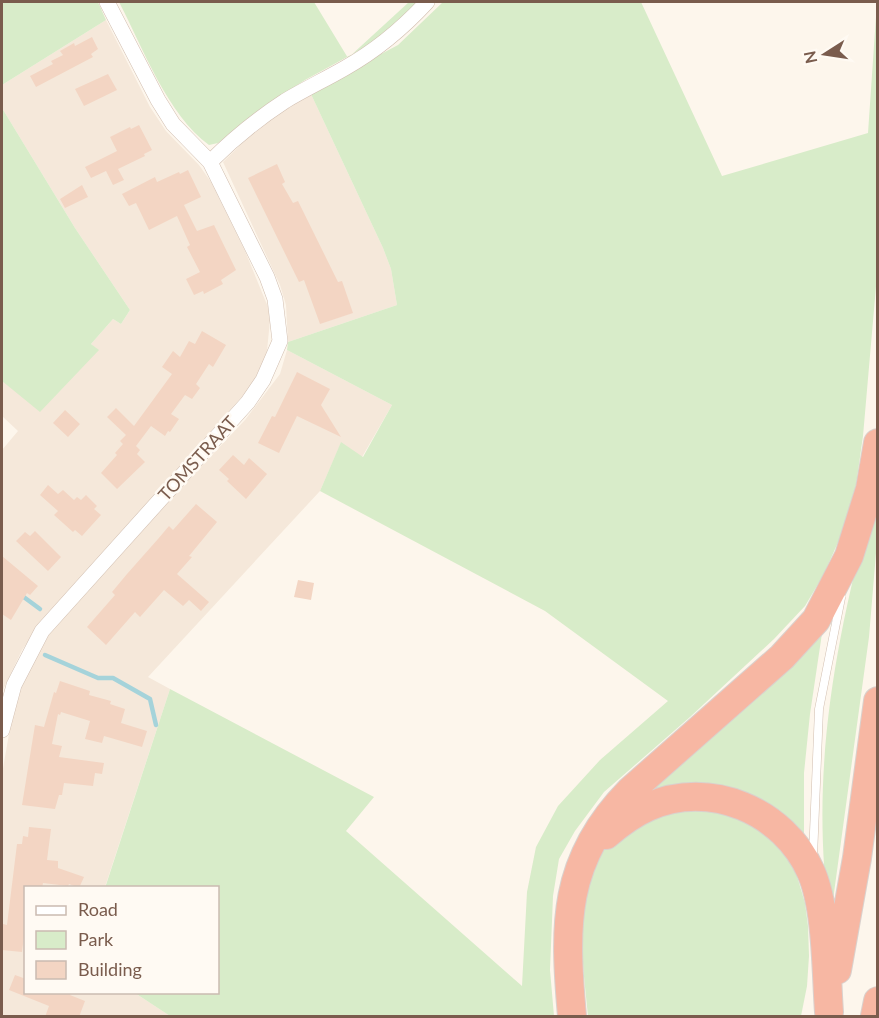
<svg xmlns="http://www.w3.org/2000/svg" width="879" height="1018" viewBox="0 0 879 1018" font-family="Lato,sans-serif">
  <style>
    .residential { fill: #f5e8da }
    .green { fill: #d8ecc9 }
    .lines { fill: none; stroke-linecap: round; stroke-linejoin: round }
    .stream { stroke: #a5d3da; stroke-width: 4.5 }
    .building { fill: #f3d5c3 }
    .lane-casing { stroke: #d1beb0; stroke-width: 9 }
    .street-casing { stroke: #d1beb0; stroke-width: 16 }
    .highway-casing { stroke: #dad1cd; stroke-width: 30 }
    .lane { stroke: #fff; stroke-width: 8 }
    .street { stroke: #fff; stroke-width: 15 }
    .highway { stroke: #f7b7a3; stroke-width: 28 }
    .labels { text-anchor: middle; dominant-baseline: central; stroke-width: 5; stroke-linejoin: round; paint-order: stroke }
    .street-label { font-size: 18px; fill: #7a5c4d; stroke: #fffaf3 }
  </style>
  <rect width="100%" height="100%" fill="#fdf6ec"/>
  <path class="residential" d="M106,20l44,87 16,24 33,34 12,17 34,69 23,56 2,13 -3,31 -5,17 -16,24 -201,225 -23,33 -20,42v-242l16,-19 -16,-15v-35l96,-31 -7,-6 22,-25 8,5 9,-14 -55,-82 -73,-120v-23z
    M310,92l73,156 8,21 6,36 -109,37 -2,-37 -6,-20 -57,-123 43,-42z
    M287,350l105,55 -30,52 -21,-14 -21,48 -172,186 22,12 -65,198 -79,1v104l109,1 35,23h-168v-242l11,-63 9,-27 28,-51 74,-85 121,-128 35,-46z"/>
  <path class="green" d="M2,2h96l8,18 -104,65z
    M119,2h195l34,56 61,-56h10l-21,23 -29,20 -64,35 -48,32 -39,31 -9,2c-41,-29 -67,-99 -90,-143z
    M443,2h198l81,174 146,-43 9,-131v273l-14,161 -7,49 -17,55 -15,34 -19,32 -31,33 -84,78 -86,75 -29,39 -16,28 -6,37 -3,74 4,46h-384l-35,-23 83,-1v-104h-113l65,-199 204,108 -28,34 176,155 5,-94 9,-45 22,-41 42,-46 68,-59 -123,-90 -225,-120 21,-49 22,15 29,-52 -105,-55 1,-8 109,-37 -6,-36 -8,-21 -73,-156 88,-47z
    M2,108l73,120 55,82 -9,14 -8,-5 -22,25 8,6 -59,62 -38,-31z
    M877,485v56l-8,96 -39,285c-22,-153 7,-290 47,-437z
    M824,620l-14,94 -6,59v73l-21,-26 -155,-17z
    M688,807l43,7 40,23 16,20 10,19 8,27 3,23 1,30 -2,30 -6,30h-213c-6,-61 -21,-153 43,-191 13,-8 42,-13 57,-18z"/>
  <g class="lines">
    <path class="stream" d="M21,595l19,14
      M45,655l53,23h15l37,21 6,26"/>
  </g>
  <path class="building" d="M92,37l6,12 -7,5 2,3 -57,30 -6,-11 23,-12 -2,-3 12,-6 -3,-4 14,-8 1,3z
    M108,74l9,16 -33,16 -9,-17z
    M139,125l13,25 -8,4 1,2 -27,13 6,11 -11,5 -7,-14 -15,7 -6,-11 32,-16 -7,-14 20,-10 1,2z
    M277,164l8,18 -3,2 11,19 5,-2 40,81 4,-1 11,32 -33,11 -16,-44 -5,2 -51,-104z
    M188,170l13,27 -17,8 13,26 17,-6 22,45 -15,10 2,4 -19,10 -1,-3 -9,4 -8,-16 14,-7 -13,-25 3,-2 -13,-29 -28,14 -13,-27 -7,3 -7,-12 33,-17 2,5 22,-10 1,2z
    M82,185l6,12 -23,11 -5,-9z
    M202,331l24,14 -13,22 -4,-3 -13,20 4,4 -8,11 -7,-4 -14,19 8,5 -9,13 -2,-1 -3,5 -14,-10 -15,20 4,4 -3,4 8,8 -28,27 -16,-16 16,-18 -2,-2 8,-9 -3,-3 6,-6 -19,-18 9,-9 18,18 38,-52 -10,-7 11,-16 7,6 9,-16 6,3z
    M297,372l33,17 -9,16 20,32 -44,-21 -18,37 -21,-10 14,-27 3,1z
    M65,410l15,14 -12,13 -15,-14z
    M233,455l11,10 5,-7 18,16 -21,25 -19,-18 2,-2 -10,-9z
    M48,485l10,9 5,-4 11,10 3,-3 4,3 5,-5 11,11 -3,3 7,6 -19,21 -7,-6 -2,2 -19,-17 4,-4 -18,-16z
    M196,504l21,18 -28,34 3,1 -15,17 32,28 -8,9 -12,-11 -6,6 -19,-16 -24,27 -5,-5 -29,33 -19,-18 28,-32 -3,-3 15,-18 31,-35 11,-13 4,4z
    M35,531l26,26 -13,14 -32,-30 9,-9 5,4z
    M2,556l36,30 -8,9 -3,-2 -16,27 -9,-6z
    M298,580l16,3 -3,17 -17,-3z
    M60,681l30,10 -1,4 22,6 -1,3 15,5 -4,14 26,8 -5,16 -38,-11 -2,7 -17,-4 5,-18 -29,-9 -1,3 -2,-1 -6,30 10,2 -3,11 45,6 -2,11 -7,-1 -2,13 -29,-3 -2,12h-3l-4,14 -33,-4 13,-80 9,2 10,-35 2,1z
    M29,827l22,2 -4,31 11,1v7l26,9 -5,11 -10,-4 -1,2 -25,-3 -1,5h-16v32l-4,32 -20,-2 1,-26 4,1 10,-81h5l1,-8 5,1z
    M15,975l11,4v14h45l-1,2 15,6 -6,16h-34l4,-11 -40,-16z"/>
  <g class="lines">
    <g class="lane-casing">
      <path id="lane" d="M813,857l6,-148 22,-111"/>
    </g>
    <g class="street-casing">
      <path id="street" d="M210,162c23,-23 49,-44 75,-61 20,-12 41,-22 60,-33 32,-18 58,-40 82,-66
        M2,730l12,-45 28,-54 206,-229 15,-22 17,-39 -5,-42 -8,-22 -57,-115 -37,-38 -15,-24 -51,-98"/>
    </g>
    <g class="highway-casing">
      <path id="highway" d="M606,835c13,-11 26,-21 42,-28 62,-28 136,4 163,65 16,36 15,100 18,140
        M837,970l20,-112 21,-157
        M572,1016c-8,-90 -10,-156 58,-225l152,-134 34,-37 33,-64 21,-67 8,-46
        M875,1016l3,-15"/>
    </g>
    <use href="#lane" class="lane"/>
    <use href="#street" class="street"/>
    <use href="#highway" class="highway"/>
  </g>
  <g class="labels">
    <g class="street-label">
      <text transform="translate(197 458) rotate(-48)">TOMSTRAAT</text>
    </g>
  </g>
  <rect width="879" height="1018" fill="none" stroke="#7a5c4d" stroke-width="6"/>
  <rect x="24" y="886" width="195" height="108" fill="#fffaf3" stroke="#cabbb1" stroke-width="1.5"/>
  <rect x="36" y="906" width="30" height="9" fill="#ffffff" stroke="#cabbb1" stroke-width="1.5"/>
  <text x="78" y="916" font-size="18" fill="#7a5c4d">Road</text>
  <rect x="36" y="931" width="30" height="18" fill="#d8ecc9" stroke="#cabbb1" stroke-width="1.5"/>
  <text x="78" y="946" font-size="18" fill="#7a5c4d">Park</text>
  <rect x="36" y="961" width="30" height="18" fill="#f3d5c3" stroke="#cabbb1" stroke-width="1.5"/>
  <text x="78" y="976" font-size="18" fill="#7a5c4d">Building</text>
  <g transform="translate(825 54) rotate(258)" stroke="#fffaf3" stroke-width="4.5" paint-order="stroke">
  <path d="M0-4.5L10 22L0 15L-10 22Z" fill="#7a5c4d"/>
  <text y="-9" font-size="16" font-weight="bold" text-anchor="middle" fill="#7a5c4d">N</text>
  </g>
</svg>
